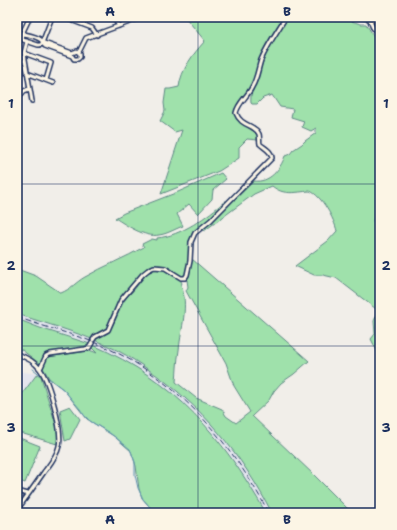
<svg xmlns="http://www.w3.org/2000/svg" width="397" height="530" viewBox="0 0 397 530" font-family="'Shantell Sans',sans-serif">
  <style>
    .built { fill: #e4e5ee }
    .green { fill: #9fe1ab; stroke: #5d8884 }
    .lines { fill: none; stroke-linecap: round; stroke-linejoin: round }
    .stream { stroke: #5b91af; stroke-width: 1 }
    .minor-casing { stroke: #1b2f5e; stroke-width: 6 }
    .major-casing { stroke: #1b2f5e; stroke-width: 7 }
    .minor { stroke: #fcf5e5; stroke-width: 3 }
    .major { stroke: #f9deab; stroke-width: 4 }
    .rail { stroke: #1b2f5e; stroke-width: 1; stroke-dasharray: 6 3; stroke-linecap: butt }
    .grid { fill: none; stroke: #1b2f5e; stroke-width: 1; stroke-opacity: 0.55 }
    .neatline { fill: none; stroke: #1b2f5e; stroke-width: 1.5 }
    .grid-label { font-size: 13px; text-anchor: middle; font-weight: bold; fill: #1b2f5e }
  </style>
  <rect width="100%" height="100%" fill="#f1eee9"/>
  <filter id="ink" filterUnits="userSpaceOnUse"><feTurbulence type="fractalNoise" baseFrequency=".025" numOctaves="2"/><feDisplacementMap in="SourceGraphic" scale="8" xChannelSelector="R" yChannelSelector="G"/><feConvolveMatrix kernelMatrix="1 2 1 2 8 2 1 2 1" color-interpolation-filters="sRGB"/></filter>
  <g filter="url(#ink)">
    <path class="built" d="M17,314l56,18 35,13 31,18 34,24 31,28 29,34 23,36 16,28h-6l-11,-19 -32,-49 -14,-16 -13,-15 -33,-28 -42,-28 -35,-16 -46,-14 -23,-9z
      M17,371l20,3 -20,27z"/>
    <path class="green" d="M185,17h98l-18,30 -5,12 -8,25 -17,25c0,13 12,17 21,24l2,3v4l-11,-1 -8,8v11l-20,13 -58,23 21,-64 -7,2 -15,-11 5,-10 -1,-8 2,-14h4l9,-2c2,-17 14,-33 26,-46z
      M294,17h19l15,3 10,-3 23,7h5l7,11 7,9v268l-44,-34 -13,-3h-9l-19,-9 33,-25 9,-10c-3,-12 -15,-35 -27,-40 -15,1 -26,5 -38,-5l-18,8 -50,37 -1,-2 51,-48c15,2 26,-11 31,-25l5,-2 3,-4 9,-6 3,-3 11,-8v-5l-5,3 -9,-4 2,-6 -13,-4 2,-8 -13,-2 -8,-12 -9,3 -6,6h-5l-1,-1c-1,-9 2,-13 5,-21 6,-18 18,-58 38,-65z
      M221,173l5,6 -13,11 -1,9 -14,15 -9,-10 -12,10 6,12c-8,3 -16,8 -24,9 -14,3 -33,-10 -44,-17l9,-5 54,-21z
      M225,201h1l-19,21 -15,12 -2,8 -3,29 -3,5c-9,-1 -15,-11 -25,-11 -13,0 -19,10 -26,19 -3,5 -9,9 -12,14 -7,11 -8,27 -19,35l2,2c11,-8 13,-23 20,-34 2,-4 5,-6 8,-9 10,-11 19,-31 36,-21 6,3 11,6 14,12l-1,2c8,20 0,44 -2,65 -2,11 -2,21 -3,32l20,16 26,11 4,7 10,7 14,-11 -16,-26 -8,-23 -40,-72 2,-4 -1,-7 5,-21 117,102 -15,13 -13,9 -7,8 -5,9 -17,16 62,59 38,38h-80c-30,-58 -71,-109 -126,-145 -13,-9 -26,-17 -40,-23 -29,-13 -59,-21 -89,-31v-45l19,7 25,17c10,-4 15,-11 24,-16 19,-11 40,-19 59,-30l-2,-3 10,-5 5,1v-2c24,-2 51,-22 68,-37z
      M377,314l3,3v40l-9,-18 4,-5 -1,-13z
      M17,319l23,9 50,16 -7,4 -38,5 -5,11 -18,-14 -5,-2z
      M93,345c83,36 129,91 173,168h-111l-13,-15 -3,-9 -3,-23 -5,-15 -16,-14 -28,-18 -23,-29 -15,-12 -6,-10 4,-11 40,-6h5l5,2 -6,-6z
      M37,374l4,2 2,7 15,48 -1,13 -40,-12v-31z
      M70,406l10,13 -10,20 -5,2 -5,-31z
      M17,437l23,9 -15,37 -8,-3z"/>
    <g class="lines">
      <path class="stream" d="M373,221l2,-8 5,-4
        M33,369l9,7
        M48,378l16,12 16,19 4,6 6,6 21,13 19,15 5,13v13l3,13 5,11 12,14"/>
      <g class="minor-casing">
        <path id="minor" d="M63,17l29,11 5,7
          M113,17l6,9
          M370,18c0,8 5,12 10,17
          M17,34l4,2 2,4 15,5h2l4,-2 28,10 5,-2 3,3v3l-2,2h-4l-2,-3 -27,-10c-2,-2 -2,-4 -4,-6 -3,-3 -12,-5 -17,-6l-4,3 -3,-1
          M27,41l-3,12 8,48
          M42,43l10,-26
          M17,44l13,-27
          M79,52l7,-14 57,-21
          M24,53l27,10 -5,17
          M17,66l4,-4 4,-2
          M27,73l26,10
          M17,100l7,-9 5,-2
          M93,340l2,-3 13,-7 13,-30 22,-26 5,-4 6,-3 11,1 16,10h4l2,-3 3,-14 1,-19 4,-9 16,-13 61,-62c0,-7 -8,-10 -12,-14 -1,-3 0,-7 -1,-10 -4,-10 -18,-7 -23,-21 2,-10 12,-17 16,-26 5,-8 6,-18 9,-27 6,-14 15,-27 23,-40l4,-3
          M17,354c9,3 17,7 23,15 9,12 23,62 19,77 -2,10 -9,18 -15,26 -9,13 -18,26 -27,38
          M40,369l6,-13 4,-2 35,-5 4,-1 3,-5
          M17,491l11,3"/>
      </g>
      <g class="major-casing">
        <path id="major" d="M364,17l16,4"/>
      </g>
      <use href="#minor" class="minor"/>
      <use href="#major" class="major"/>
      <path class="rail" d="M17,317c29,11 58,17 86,29 76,34 127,95 166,167"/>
    </g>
  </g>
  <path class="grid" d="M198,17v496M17,184h363M17,346h363"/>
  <rect width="397" height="530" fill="none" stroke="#fcf5e5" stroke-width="44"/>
  <rect x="22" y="22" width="353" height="486" class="neatline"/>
  <g class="grid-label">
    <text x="110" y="16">A</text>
    <text x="287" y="16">B</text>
    <text x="11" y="108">1</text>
    <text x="386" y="108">1</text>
    <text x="11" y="270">2</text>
    <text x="386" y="270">2</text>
    <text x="11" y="432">3</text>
    <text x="386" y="432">3</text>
    <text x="110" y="524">A</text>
    <text x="287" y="524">B</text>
  </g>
</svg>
